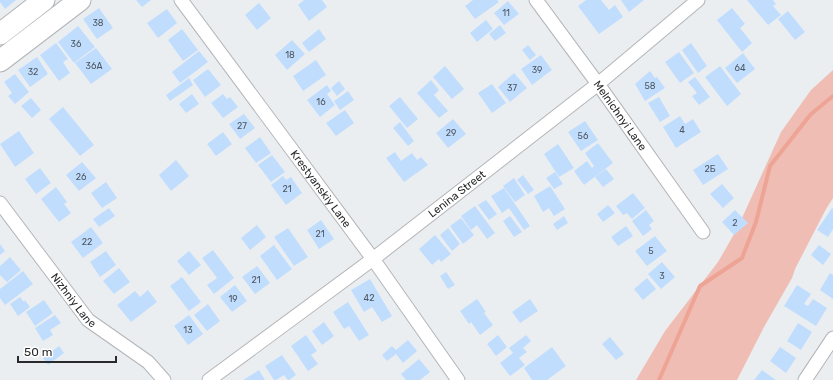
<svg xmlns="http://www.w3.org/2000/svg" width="833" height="380" viewBox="0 0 833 380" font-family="Rubik,sans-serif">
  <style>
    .green { fill: #efbdb4 }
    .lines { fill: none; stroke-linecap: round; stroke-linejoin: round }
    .stream { stroke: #eea495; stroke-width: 4 }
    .building { fill: #c0ddfe }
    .minor-casing { stroke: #b3b5b8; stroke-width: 15 }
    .primary-casing { stroke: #b3b5b8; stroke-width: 23 }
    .minor { stroke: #fff; stroke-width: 13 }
    .primary { stroke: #fff; stroke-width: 21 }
    .labels { text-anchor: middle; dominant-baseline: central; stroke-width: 4; stroke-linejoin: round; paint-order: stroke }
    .number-label { font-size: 9px; fill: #4f5760 }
    .street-label { font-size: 11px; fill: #292a2b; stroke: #fff }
  </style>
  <rect width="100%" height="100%" fill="#ebeef0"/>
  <path class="green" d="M833,70v128l-7,11 -31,60 -3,9 -28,49 -27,53h-101l29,-49 53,-69 19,-33 44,-97 30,-42z"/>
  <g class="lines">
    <path class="stream" d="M659,380l41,-94 42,-28 14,-36 14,-56 41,-52 22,-18"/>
  </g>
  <path class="building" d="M0,0h16l-11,9 -5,-7z
    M136,0h15l-9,7z
    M304,0h18l5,7 -18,14 -11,-16z
    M473,0h24l2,2 -24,17 -10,-13z
    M586,0h15l8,10 6,-5 8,12 -24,17 -21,-28z
    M621,0h23l-15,12z
    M747,0h26l3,4 -3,2 8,9 -13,10z
    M508,1l11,13 -15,11 -10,-12z
    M259,3l12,15 -14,12 -12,-15z
    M99,8l14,20 -16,11 -14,-20z
    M732,8l13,16 -5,4 12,15 -10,9 -25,-32z
    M167,9l10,14 -19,15 -11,-15z
    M788,11l17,21 -10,8 -17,-21z
    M486,20l7,9 -16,13 -7,-9z
    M500,25l6,8 -11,8 -6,-7z
    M78,26l17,21 -21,16 -16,-21z
    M182,29l16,21 -15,11 -15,-21z
    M319,29l7,10 -17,13 -7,-9z
    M292,40l13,14 -18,16 -12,-15z
    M56,43l12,16 -5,3 7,11 -11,8 -19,-26z
    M691,43l16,23 -9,7 -16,-23z
    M528,45l8,10 -6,5 -8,-10z
    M96,48l16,21 -21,15 -16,-21z
    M199,51l9,11 -28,21 -8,-11z
    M679,52l15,21 -14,10 -15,-21z
    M743,53l12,16 -18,14 -12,-15z
    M541,55l11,15 -20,15 -11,-16z
    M37,57l11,17 -18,13 -12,-17z
    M316,60l10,15 -23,16 -10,-15z
    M445,66l19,23 -12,10 -19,-22z
    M720,66l21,28 -14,12 -22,-29z
    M208,69l13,16 -16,12 -12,-17z
    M650,71l5,7 2,-1 8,11 -20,13 -10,-17z
    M514,73l13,15 -17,14 -12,-15z
    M15,74l14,18 -14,12 -7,-8 4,-3 -8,-11z
    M695,77l15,20 -11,8 -7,-9 5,-3 -9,-11z
    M189,78l4,7 -23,16 -4,-6z
    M431,80l8,10 -5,5 14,16 -9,7 -22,-25z
    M339,81l6,8 -8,7 -6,-8z
    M492,84l14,19 -14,10 -14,-20z
    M327,85l4,6 -4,3 8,11 -15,12 -13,-17z
    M348,91l6,9 -14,10 -6,-9z
    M192,94l7,10 -13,9 -7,-9z
    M223,94l4,5 3,-2 8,10 -15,11 -12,-15z
    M400,97l18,22 -11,9 -18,-22z
    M659,97l11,19 -10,6 -12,-19z
    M31,98l10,12 -9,8 -11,-12z
    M63,107l31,38 -14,11 -31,-37z
    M345,110l9,13 -18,13 -10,-13z
    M244,114l11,14 -15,11 -11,-15z
    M680,116l5,8 8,-5 8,13 -25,16 -13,-21z
    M453,119l13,15 -18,14 -12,-15z
    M585,121l13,19 -17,11 -13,-19z
    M400,122l14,19 -6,5 -15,-18z
    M19,131l15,22 -19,14 -15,-23z
    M223,132l9,12 -16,12 -9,-12z
    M260,137l11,16 -15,10 -11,-15z
    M598,143l15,20 -29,22 -10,-14 13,-10 5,7 2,-2 -9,-13z
    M558,144l16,24 -15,9 -15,-23z
    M395,152l6,9 11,-8 5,7 4,-3 7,8 -24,17 -18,-24z
    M718,154l10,15 -25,16 -10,-15z
    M272,155l13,17 -14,10 -13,-17z
    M176,160l13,16 -18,15 -12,-16z
    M82,162l14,16 -17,13 -13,-16z
    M40,168l11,15 -15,11 -11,-15z
    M606,169l8,10 -11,8 -8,-10z
    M555,172l8,12 -9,5 -8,-11z
    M523,175l11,15 -6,4 -11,-14z
    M283,176l3,4 5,-3 11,16 -16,12 -15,-20z
    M514,178l11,17 -10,7 -12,-16z
    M106,182l11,16 -15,10 -11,-15z
    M722,184l12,14 -11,10 -13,-14z
    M550,186l15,23 -11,7 -5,-8 -6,4 -9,-16z
    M56,187l11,15 -3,2 7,9 -12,9 -18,-23z
    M504,188l26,38 -6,4 -15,-22 -7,5 -11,-17z
    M633,193l12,15 -13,11 -5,-6 -4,2 -7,-9z
    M486,200l11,14 -8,6 -11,-15z
    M608,205l7,8 -12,9 -6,-8z
    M475,206l20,27 -8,6 -10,-14 -6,5 -10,-14z
    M109,208l6,8 -16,11 -6,-8z
    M832,208l1,1v20l-5,8 -11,-7z
    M646,210l8,11 -5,4 3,4 -9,7 -11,-15z
    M735,210l13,13 -14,12 -12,-13z
    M510,216l12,16 -8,5 -11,-16z
    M564,216l4,7 -11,7 -4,-6z
    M461,218l13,17 -11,9 -13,-18z
    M321,220l13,19 -15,10 -12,-19z
    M257,225l9,12 -16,13 -9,-12z
    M626,226l7,10 -15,10 -7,-9z
    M91,227l12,16 -20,15 -12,-16z
    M288,228l20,29 -14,9 -20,-29z
    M448,228l12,16 -8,7 -12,-16z
    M435,235l16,19 -10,8 -2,-3 -7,6 -13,-16z
    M655,236l12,15 -20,15 -12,-15z
    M0,244l5,7 -5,4z
    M274,245l18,24 -15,11 -17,-24z
    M819,245l12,9 -8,11 -12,-10z
    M213,250l21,28 -20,16 -7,-9 10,-7 -15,-20z
    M106,251l10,14 -16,12 -10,-15z
    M189,251l12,14 -12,10 -12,-14z
    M10,257l11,13 -14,12 -7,-7v-9z
    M662,262l13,15 -14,12 -13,-15z
    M257,266l13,17 -15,11 -13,-17z
    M119,268l11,14 -16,12 -11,-13z
    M23,271l10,13 -28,21 -5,-7v-9z
    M446,272l9,13 -7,4 -8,-13z
    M830,273l3,2v24l-13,-9z
    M182,277l19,25 -12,9 -19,-25z
    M647,278l9,11 -13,11 -9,-11z
    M370,279l22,37 -10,6 -10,-15 -8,5 -13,-22z
    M235,285l12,16 -15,11 -12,-15z
    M797,285l14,9 -7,10 4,2 5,-7 14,9 -11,18 -32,-20z
    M148,290l9,12 -26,20 -14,-17 18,-14 5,6z
    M20,297l4,5 1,-2 5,7 -12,9 -8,-12z
    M477,299l9,13 -2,1 9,12 -13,10 -9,-13 -2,2 -9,-13z
    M530,299l8,12 -18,12 -8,-11z
    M44,300l9,13 -18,13 -9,-14z
    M348,302l21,33 -10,6 -10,-15 -5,3 -11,-17z
    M208,304l12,17 -13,10 -13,-16z
    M55,315l6,8 -11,7 3,5 -10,6 -8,-13z
    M189,315l14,19 -15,11 -14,-19z
    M324,322l10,14 -12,9 -10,-14z
    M798,323l14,9 -11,18 -14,-9z
    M306,335l11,16 -6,4 7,9 -10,7 -17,-25z
    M498,335l9,12 -11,9 -9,-12z
    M526,335l5,6 -8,7 4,4 -8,6 6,7 -15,11 -10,-13 13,-10 -4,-5z
    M610,337l14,17 -8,6 -14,-16z
    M408,340l9,11 -14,12 -7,-9 -9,7 -5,-6 10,-9 4,4z
    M59,346l5,7 -16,12 -5,-7z
    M552,347l14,19 -19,14h-15l-8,-12z
    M780,347l16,11 -10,15 -16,-12z
    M282,355l14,20 -7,5h-1l-4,-5 -8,5h-2l-9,-14z
    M419,359l11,13 -10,8h-14l-5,-6z
    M259,370l6,10h-22z
    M762,370l14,10h-22z"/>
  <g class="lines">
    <g class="minor-casing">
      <g id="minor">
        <path id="s1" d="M181,0l192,259 85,121"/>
        <path id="s2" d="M536,0l62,84 105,148"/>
        <path id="s3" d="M0,203l88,117 60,42 16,18"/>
        <path id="s4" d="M209,380l164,-121 225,-175 100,-84"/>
        <path d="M805,380l28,-42"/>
      </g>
    </g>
    <g class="primary-casing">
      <path id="primary" d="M0,34l44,-34
        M0,61l80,-61"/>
    </g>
    <use href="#minor" class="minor"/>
    <use href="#primary" class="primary"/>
  </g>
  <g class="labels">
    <g class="number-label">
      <text x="506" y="13">11</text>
      <text x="98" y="23">38</text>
      <text x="76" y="44">36</text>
      <text x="290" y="55">18</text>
      <text x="94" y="66">36А</text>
      <text x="740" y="68">64</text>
      <text x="537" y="70">39</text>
      <text x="33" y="72">32</text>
      <text x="650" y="86">58</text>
      <text x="512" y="88">37</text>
      <text x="321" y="102">16</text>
      <text x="242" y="126">27</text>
      <text x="682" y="130">4</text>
      <text x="451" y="133">29</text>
      <text x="583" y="136">56</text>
      <text x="710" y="169">2Б</text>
      <text x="81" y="177">26</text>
      <text x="287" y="189">21</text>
      <text x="735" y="223">2</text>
      <text x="320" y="234">21</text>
      <text x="87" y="242">22</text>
      <text x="651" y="251">5</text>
      <text x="662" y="276">3</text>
      <text x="256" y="280">21</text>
      <text x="369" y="298">42</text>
      <text x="233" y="299">19</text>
      <text x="188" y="330">13</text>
    </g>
    <g class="street-label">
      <text stroke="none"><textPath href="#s2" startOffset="143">Melnichnyi Lane</textPath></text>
      <text stroke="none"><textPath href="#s1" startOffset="235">Krestyanskiy Lane</textPath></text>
      <text stroke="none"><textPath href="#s4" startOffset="310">Lenina Street</textPath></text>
      <text stroke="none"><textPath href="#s3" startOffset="122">Nizhniy Lane</textPath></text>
    </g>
  </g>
  <path d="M18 356v6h98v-6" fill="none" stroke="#292a2b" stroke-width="2"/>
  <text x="24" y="356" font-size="12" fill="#292a2b" stroke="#ffffff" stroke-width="3" paint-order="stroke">50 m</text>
</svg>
